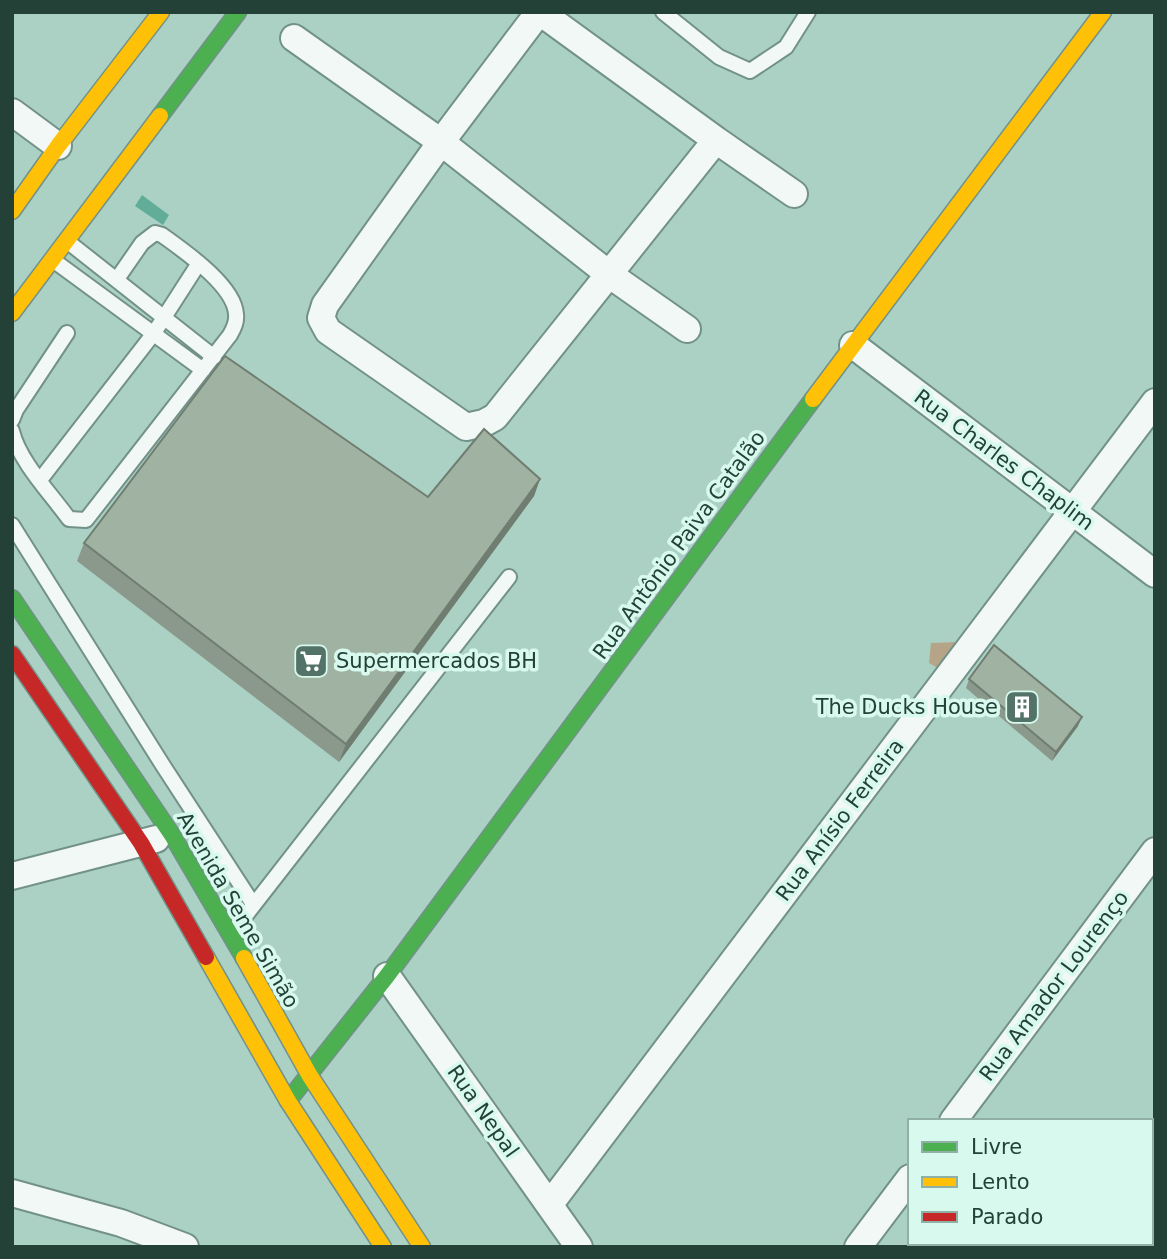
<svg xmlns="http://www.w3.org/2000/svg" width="1167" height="1259" viewBox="0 0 1167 1259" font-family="'DejaVu Sans',sans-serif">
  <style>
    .forest { fill: #b6a488 }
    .water { fill: #61ad98 }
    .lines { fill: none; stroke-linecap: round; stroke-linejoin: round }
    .lane-casing { stroke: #729188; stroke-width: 18 }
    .street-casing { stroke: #729188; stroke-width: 30 }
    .fast-casing { stroke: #729188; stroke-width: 19 }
    .slow-casing { stroke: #729188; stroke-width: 19 }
    .jam-casing { stroke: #729188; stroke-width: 19 }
    .lane { stroke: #f2f8f6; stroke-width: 14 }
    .street { stroke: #f2f8f6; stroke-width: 26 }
    .fast { stroke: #4caf50; stroke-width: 16 }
    .slow { stroke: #ffc107; stroke-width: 16 }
    .jam { stroke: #c62828; stroke-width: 16 }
    .wall { fill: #8a998b }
    .shaded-wall { fill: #707d71 }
    .building { fill: #a0b2a2; stroke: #707d71; stroke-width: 2 }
    .labels { text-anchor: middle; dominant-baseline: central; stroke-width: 7; stroke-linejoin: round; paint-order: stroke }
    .street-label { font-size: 21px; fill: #244138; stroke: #d8f9ee }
    .poi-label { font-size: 21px; fill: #244138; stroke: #d8f9ee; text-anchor: start }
  </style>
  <rect width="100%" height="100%" fill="#abd1c4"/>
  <path class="forest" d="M958,642l-20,26 -9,-5 2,-20z"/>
  <path class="water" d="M142,195l27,20 -6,10 -28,-19z"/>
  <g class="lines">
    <g class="lane-casing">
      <path id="lane" d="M663,12l56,45 31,14 36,-24 22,-35
        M67,241l147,116
        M53,260l150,110
        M12,420l4,-10 51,-77
        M12,431c7,30 39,63 57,88l17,1 144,-185c4,-7 7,-13 6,-21 -2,-29 -52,-63 -74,-79l-7,-2 -13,10 -25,36
        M40,480l114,-147 45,-70
        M12,525l150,239 91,140
        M232,933l277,-356"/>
    </g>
    <g class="street-casing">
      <path id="street" d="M539,12l-98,130 -116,163 -4,13 7,13 138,96 18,-4 11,-6 221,-277 -176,-128
        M294,38l147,104 169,133 77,54
        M12,112l46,34
        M716,140l78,54
        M853,345l302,229
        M12,876l144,-37
        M387,976l192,271
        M953,1121l202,-270
        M12,1193l109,30 64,24
        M550,1204l605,-802
        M858,1247l52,-69"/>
    </g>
    <g class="fast-casing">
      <path id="fast" d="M160,116l78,-104
        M12,598l160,237 72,123
        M288,1101l99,-125 426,-577"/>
    </g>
    <g class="slow-casing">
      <path id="slow" d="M12,211l46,-65 103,-134
        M12,313l148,-197
        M813,399l290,-387
        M206,957l82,144 95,146
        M244,958l66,118 112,171"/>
    </g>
    <g class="jam-casing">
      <path id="jam" d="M12,654l129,189 65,114"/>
    </g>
    <use href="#lane" class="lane"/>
    <use href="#street" class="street"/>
    <use href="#fast" class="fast"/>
    <use href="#slow" class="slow"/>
    <use href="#jam" class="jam"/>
  </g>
  <path class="wall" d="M540,479l-6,17 -195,266 -262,-201 7,-18 344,-46z
    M969,679l109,47 -26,35 -86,-73z"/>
  <path class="shaded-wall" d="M540,479l-6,17 -195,266 7,-18z
    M1082,717l-4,9 -26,35 4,-9z"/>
  <path class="building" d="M225,356l203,141 56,-68 56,50 -194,265 -262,-201z
    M994,645l88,72 -26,35 -87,-73z"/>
  <defs>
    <g id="supermarket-square" transform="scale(1.75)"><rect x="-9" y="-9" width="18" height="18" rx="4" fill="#537369" stroke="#d8f9ee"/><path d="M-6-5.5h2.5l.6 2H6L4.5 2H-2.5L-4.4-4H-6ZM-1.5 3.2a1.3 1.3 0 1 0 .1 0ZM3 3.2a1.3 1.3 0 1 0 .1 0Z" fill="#fff"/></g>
    <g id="building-square" transform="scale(1.75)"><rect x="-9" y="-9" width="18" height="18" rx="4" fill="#537369" stroke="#d8f9ee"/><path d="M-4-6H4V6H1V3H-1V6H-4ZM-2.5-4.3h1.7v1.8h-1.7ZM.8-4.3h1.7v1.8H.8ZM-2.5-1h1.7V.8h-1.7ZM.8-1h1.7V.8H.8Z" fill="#fff"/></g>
  </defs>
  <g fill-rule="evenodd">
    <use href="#supermarket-square" x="311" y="661"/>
    <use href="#building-square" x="1022" y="707"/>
  </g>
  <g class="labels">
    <g class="street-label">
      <text transform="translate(1004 460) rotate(37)">Rua Charles Chaplim</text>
      <text transform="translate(679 545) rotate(-54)">Rua Antônio Paiva Catalão</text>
      <text transform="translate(840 820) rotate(-53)">Rua Anísio Ferreira</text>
      <text transform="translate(238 910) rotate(60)">Avenida Seme Simão</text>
      <text transform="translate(1054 986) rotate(-53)">Rua Amador Lourenço</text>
      <text transform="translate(483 1111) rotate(55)">Rua Nepal</text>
    </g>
    <g class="poi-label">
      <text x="336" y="661">Supermercados BH</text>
      <text x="998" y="707" text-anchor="end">The Ducks House</text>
    </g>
  </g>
  <rect width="1167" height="1259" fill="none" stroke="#244138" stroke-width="28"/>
  <rect x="908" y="1119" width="245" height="126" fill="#d8f9ee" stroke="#90afa5" stroke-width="2"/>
  <rect x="922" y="1142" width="35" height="10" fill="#4caf50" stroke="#90afa5" stroke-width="2"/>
  <text x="971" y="1154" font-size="21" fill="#244138">Livre</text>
  <rect x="922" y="1177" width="35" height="10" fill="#ffc107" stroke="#90afa5" stroke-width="2"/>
  <text x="971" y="1189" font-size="21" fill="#244138">Lento</text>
  <rect x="922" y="1212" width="35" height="10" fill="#c62828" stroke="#90afa5" stroke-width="2"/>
  <text x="971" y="1224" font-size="21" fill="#244138">Parado</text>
</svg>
